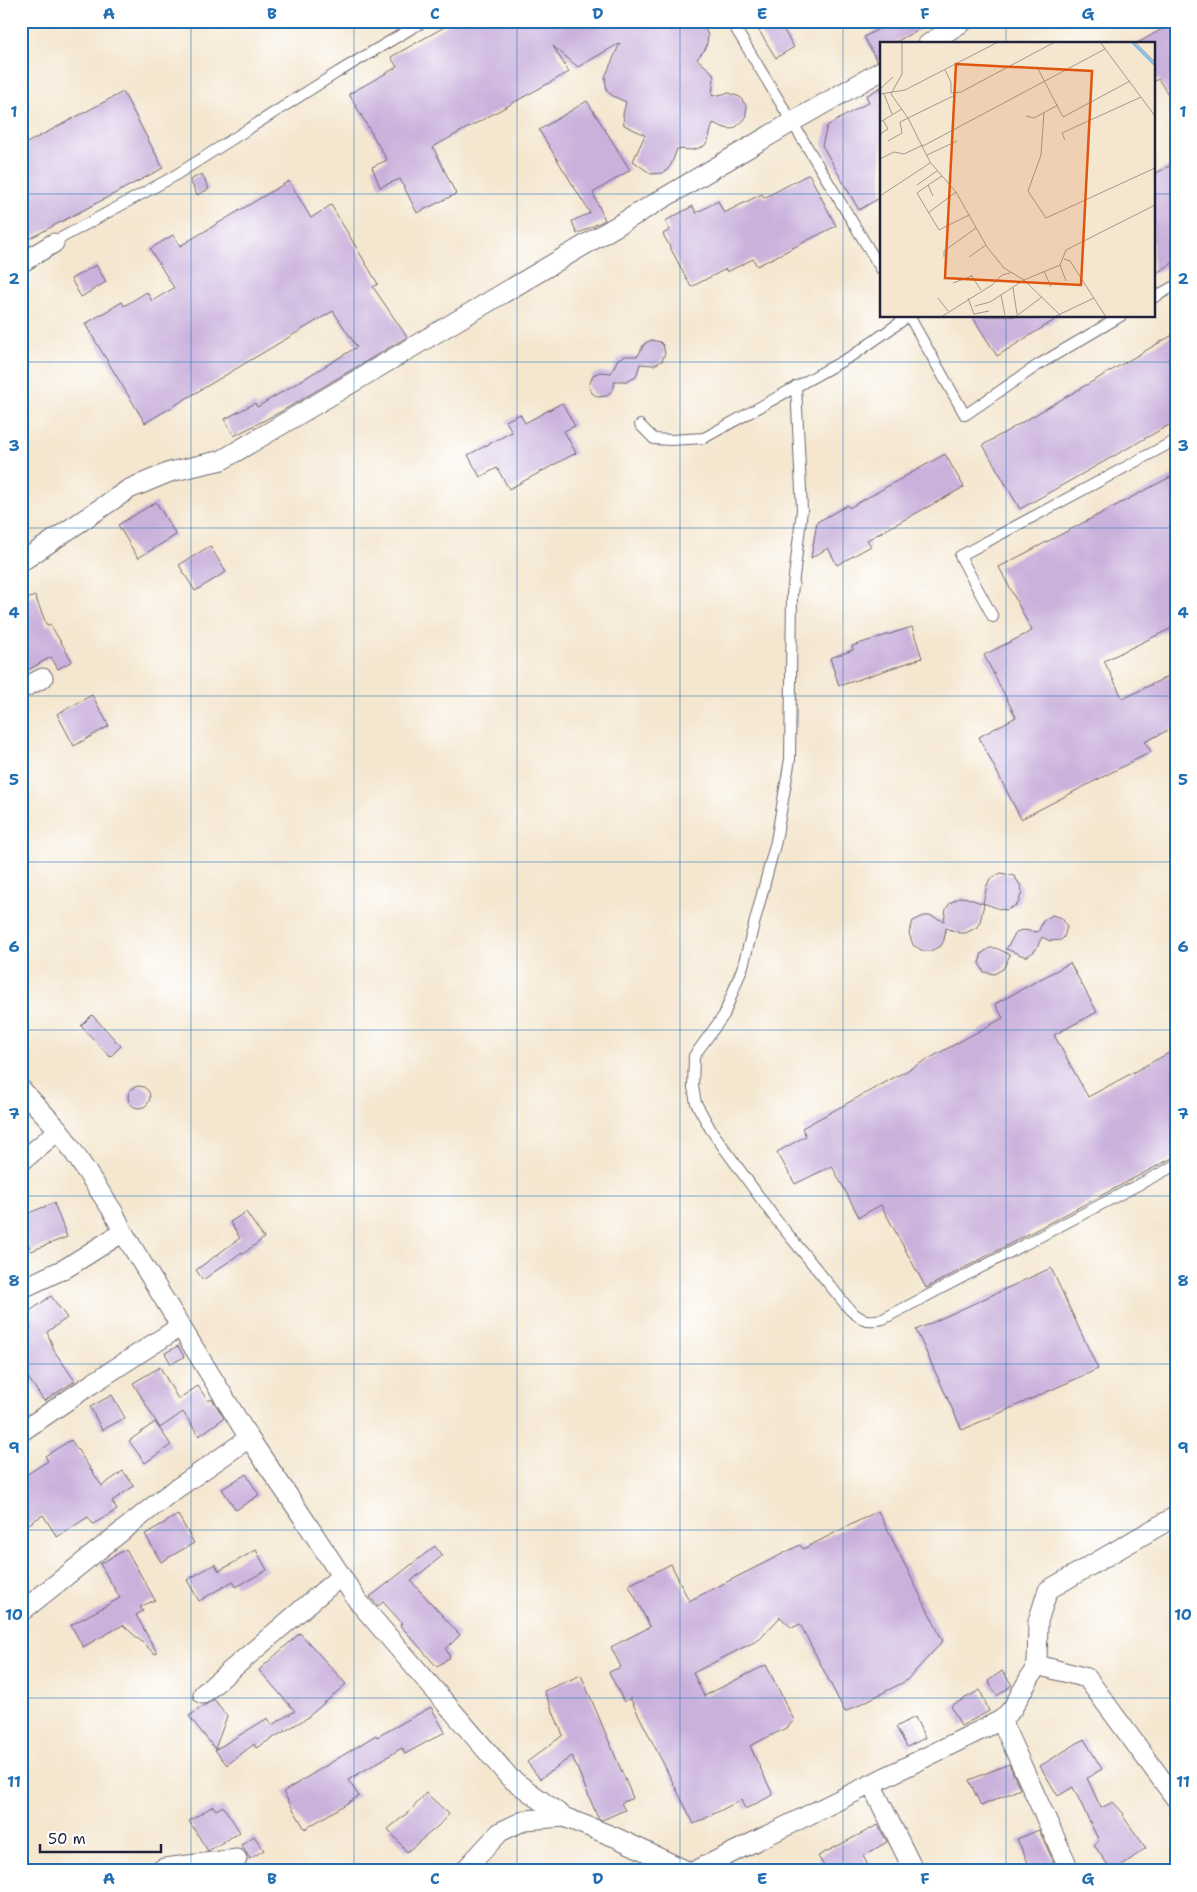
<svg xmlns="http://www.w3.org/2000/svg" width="1197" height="1892" viewBox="0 0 1197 1892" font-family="'Shantell Sans',sans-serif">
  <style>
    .building { fill: #cab1dc }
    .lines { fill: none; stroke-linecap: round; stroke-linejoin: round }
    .lane-casing { stroke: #6c676f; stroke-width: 12 }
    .street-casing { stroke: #6c676f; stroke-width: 21 }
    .lane { stroke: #fff; stroke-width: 10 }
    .street { stroke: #fff; stroke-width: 19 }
    .grid { fill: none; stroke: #1f6fb2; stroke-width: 1; stroke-opacity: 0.55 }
    .inset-river { fill: none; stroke: #7cbef2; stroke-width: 2.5 }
    .inset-road { fill: none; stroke: #a09894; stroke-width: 1 }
    .view { fill: #de560e; fill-opacity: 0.15; stroke: #de560e; stroke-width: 2.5 }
    .inset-edge { fill: none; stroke: #22223b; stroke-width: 2.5 }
    .neatline { fill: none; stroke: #1f6fb2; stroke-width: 2 }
    .grid-label { font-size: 16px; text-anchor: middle; font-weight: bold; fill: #1f6fb2 }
  </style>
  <rect width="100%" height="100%" fill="#fff"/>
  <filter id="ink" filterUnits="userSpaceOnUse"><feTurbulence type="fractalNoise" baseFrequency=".02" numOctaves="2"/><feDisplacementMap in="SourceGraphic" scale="10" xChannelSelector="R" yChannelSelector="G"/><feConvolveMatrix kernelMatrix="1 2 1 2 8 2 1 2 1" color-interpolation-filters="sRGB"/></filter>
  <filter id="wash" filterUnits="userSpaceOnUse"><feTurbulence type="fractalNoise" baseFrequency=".0096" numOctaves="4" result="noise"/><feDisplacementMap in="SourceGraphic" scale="20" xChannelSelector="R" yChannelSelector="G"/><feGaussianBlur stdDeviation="1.12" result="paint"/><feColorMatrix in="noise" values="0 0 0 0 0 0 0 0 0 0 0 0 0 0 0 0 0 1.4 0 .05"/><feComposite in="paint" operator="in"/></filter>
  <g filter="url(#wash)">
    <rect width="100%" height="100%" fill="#f4e6cf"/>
    <g id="blocks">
      <path class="building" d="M455,21h208l6,10 14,-9h13l10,8 2,6 -2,12 -9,11 15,13 2,5 -2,19 17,-3 11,4 7,10 -2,12 -9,8 -5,2 -6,-1 -12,-5 -5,18 -4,5 -11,4 -16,-1 -6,16 -4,5 -5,3 -11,1 -18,-13 12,-26 -21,-10 -1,-11 3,-12 -13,-6 -6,-5 -2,-14 15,-34 -42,24 -25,-21 16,26 -136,75 23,47 -39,19 -17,-34 -20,8 -8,-20 15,-7 -38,-66 48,-27 -6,-10z
        M753,21h25l16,26 -18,11z
        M893,21h41l-42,23h-11v16l-4,1 -13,-24z
        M1176,21v85l-18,-27 -5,3v-38h-17z
        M881,87v110l-22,13 -37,-65 5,-19 42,-24 -3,-6z
        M123,92l40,76 -142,75v-97z
        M587,101l43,69 -37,23 12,27 -28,14 -5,-13 18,-8 -51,-83z
        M1176,162v99l-23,14v-100z
        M202,174l7,15 -12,6 -7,-15z
        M809,174l27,52 -79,40 -4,-7 -26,13 -1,-3 -35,18 -28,-53 7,-4 -5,-9 28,-15 3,7 22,-12 6,12 38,-19 2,4z
        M289,181l22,37 20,-13 47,79 -5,3 34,50 -125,74 -48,25 -9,-17 30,-16 2,4 100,-60 -24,-36 -188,112 -60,-99 37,-22 2,4 23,-14 5,9 22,-13 -24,-39 23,-14 7,11z
        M96,265l10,17 -25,15 -10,-18z
        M972,316h89l-64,40z
        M1176,333v88l-156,88 -37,-64z
        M651,340l9,2 3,3 2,8 -3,8 -8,4 -14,-1 -4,13 -8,4h-13l-2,8 -6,7 -9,1 -6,-4 -3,-7 4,-11 7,-3 11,1 7,-14 7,-3h13l6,-12z
        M562,403l13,23 -11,5 12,22 -67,36 -12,-21 -17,9 -12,-22 44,-23 -6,-11 14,-7 5,9z
        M945,454l19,33 -97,53 4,6 -34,19 -9,-17 -17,10 6,-36 31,-17 1,3z
        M1176,474v152l-72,35 19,38 53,-27v54l-31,16 6,10 -130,67 -42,-82 37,-20 -32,-62 48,-24 -33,-64z
        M156,502l20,33 -38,23 -20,-33z
        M210,546l16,26 -31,19 -16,-26z
        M35,596l12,30 3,-2 22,37 -14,8 -7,-12 -30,17v-73z
        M912,627l10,31 -83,28 -9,-28 23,-8 -1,-4z
        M92,695l17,31 -35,20 -17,-32z
        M1001,873l13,3 7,10 1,6 -4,12 -11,6 -7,-1 -17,-6 4,-18 3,-6z
        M961,897l6,1 17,6 -4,18 -3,5 -11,6h-6l-14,-5 -2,12 -3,6 -11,5h-7l-10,-6 -4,-12 4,-12 11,-5h7l13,5 2,-12 4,-6z
        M1052,915l10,3 5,9 -3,10 -3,3 -11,1 -8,-4 -7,14 -9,6 -20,-8 8,-13 3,-4 5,-2 16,2 5,-11z
        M990,948h6l14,7 -7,14 -9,5 -10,-2 -5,-9 3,-10z
        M1070,963l27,49 -43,23 34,62 88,-48v107l-250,132 -45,-83 -22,12 -27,-51 -37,18 -18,-32 29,-16 -4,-8 201,-110 -8,-14z
        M92,1015l29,31 -11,11 -29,-31z
        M128 1097a11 11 0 1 1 22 0a11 11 0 1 1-22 0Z
        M54,1203l13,34 -36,14 -10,-27v-8z
        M246,1212l18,26 -21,16 -1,-2 -39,28 -7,-10 44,-32 -10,-16z
        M1051,1268l47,101 -136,61 -46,-100z
        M51,1296l16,22 -20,14 8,20 20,29 -31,20 -23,-34v-33l10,-6 -8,-12z
        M178,1346l6,11 -13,7 -6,-11z
        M160,1367l18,32 20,-13 10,15 4,-2 12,19 -25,18 -16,-24 -23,16 -27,-45z
        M112,1395l13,23 -23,12 -12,-23z
        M155,1422l16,23 -26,18 -16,-22z
        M71,1440l31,46 21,-15 11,15 -22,15 5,9 -24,14 -5,-7 -31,20 -14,-22 -22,14v-51l27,-17 -3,-5z
        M246,1474l13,21 -23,15 -14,-21z
        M878,1511l65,130 -37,40 -61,31 -45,-88 -8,4 -12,-11 -20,22 -67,34 11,23 62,-31 28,55 -6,7 -38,19 23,49 -28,14 -4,-9 -47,24 -64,-126 -6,4 -15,-30 12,-5 -10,-20 39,-20 -21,-42 42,-21 18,37 111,-56 3,4z
        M178,1515l16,28 -33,19 -16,-28z
        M435,1546l7,10 -31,25 49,54 -14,14 4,8 -13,10 -37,-42 2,-2 -19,-21 -5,4 -8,-9z
        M126,1549l29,51 -15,7 3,4 -7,4 21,38 -2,1 -32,-29 -40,22 -12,-22 49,-27 -20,-34z
        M256,1550l11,20 -31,17 -3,-6 -34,20 -12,-21 28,-16 4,7z
        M300,1633l46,51 -39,34 -51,30 -2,-4 -27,21 -12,-15 53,-32 4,7 23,-14 -36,-41z
        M1002,1671l10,14 -15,11 -9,-15z
        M581,1675l52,123 -12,5 4,7 -23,10 -4,-2 -26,-62 -32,23 -13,-17 36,-27 -19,-44z
        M980,1690l9,21 -28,15 -10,-20z
        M214,1699l13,17 -12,33 -26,-33z
        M431,1707l14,25 -40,22 -3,-6 -54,32 11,16 -54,33 -22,-37 93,-57 1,2z
        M915,1717l10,21 -18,9 -11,-20z
        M1084,1739l18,30 -15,9 14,30 12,-6 11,12 -2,1 24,33 -32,23h-2l-18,-26 5,-4 -26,-54 -15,9 -18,-30z
        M1009,1764l11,25 -39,17 -12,-26z
        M426,1793l23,21 -11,12 -31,26 -19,-23 23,-19z
        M213,1806l3,4 7,-4 17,26 -32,19 -19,-30z
        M878,1825l9,17 -24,14 8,15h-44l-9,-15z
        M1039,1830l16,35 -11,6h-12l-15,-32z
        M254,1836l10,14 -14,9 -9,-14z"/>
    </g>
  </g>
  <g filter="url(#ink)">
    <use href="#blocks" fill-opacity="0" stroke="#6c676f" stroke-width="1"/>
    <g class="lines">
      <g class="lane-casing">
        <path id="lane" d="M731,21l150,248
          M50,244l121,-66 167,-106 86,-51
          M1153,298l23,-13
          M909,316l56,99 73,-50 83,-49
          M796,386l6,124 -10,84 -2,165 -14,82 -33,125 -19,49 -30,41 -1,31 3,16 15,27 63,87 76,93c13,11 17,12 33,9l293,-154
          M640,425l14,14 17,1 33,-2 151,-84 54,-38
          M993,617l-33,-61 216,-116"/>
      </g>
      <g class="street-casing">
        <path id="street" d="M928,44l36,-23
          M21,263l33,-20
          M21,562l108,-73 41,-17 52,-12 570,-338 89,-51
          M21,689l22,-11
          M21,1089l38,41 55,83 9,19 126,206 47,69 61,93 153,178 54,39 53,21 70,33
          M21,1162l38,-32
          M21,1289l45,-21 57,-36
          M21,1432l69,-47 91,-59
          M21,1612l145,-116 83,-58
          M1037,1665l50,13 89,121
          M203,1694l138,-118
          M1001,1720l65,142
          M871,1784l43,87
          M159,1871l5,-3 73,-9
          M464,1871l36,-39 25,-12 39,-3
          M695,1871l306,-151 11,-11 25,-44 1,-44 10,-31 128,-74"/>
      </g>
      <use href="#lane" class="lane"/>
      <use href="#street" class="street"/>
    </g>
  </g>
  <path class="grid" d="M191,21v1850M354,21v1850M517,21v1850M680,21v1850M843,21v1850M1006,21v23M21,194h860M1153,194h23M1006,316v1555M21,362h1155M21,528h1155M21,696h1155M21,862h1155M21,1030h1155M21,1196h1155M21,1364h1155M21,1530h1155M21,1698h1155"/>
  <g transform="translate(880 42)">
    <rect width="275" height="275" fill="#f4e6cf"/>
    <path class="inset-river" d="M252,0l23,23"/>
    <path class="inset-road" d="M22,0v32l-11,20 17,24 22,44 26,30 31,55 17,21 20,12 38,37M220,0l55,74M255,0l20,20M157,25l26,50 67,-36M65,28l6,12v11l10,-1 94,-50M1,46l12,-11M0,52l25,-4 93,-48M4,52l8,20M164,70l-3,43 -13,36 18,27 109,-50M146,74l8,2 24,-13M0,80l22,-13M0,92l8,-5 -5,-9M185,98l-3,-7 79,-36M8,99l14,-8 -2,-11 55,-27M43,104l182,-97M47,113l30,-14M0,117l14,-7 10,2 19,-9M37,143l20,-14M48,143l-11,8 22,37 30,-15M0,154l50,-33M53,154l-5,-11 14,-9M48,171l28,-21M64,215v-6l32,-23M89,215l17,-12M184,217l6,2 36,56M180,223l6,16M164,229l7,16M91,233l10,15M73,241l19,-7M133,246l4,26M121,253l4,20M58,256l10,13M88,256l6,16 15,-3M95,264l15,-4 34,-22 36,-15 6,-15 89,-45M61,275l51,-32 10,-10 8,-2M135,275l27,-20M174,275l40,-19"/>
    <path class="view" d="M76,22l136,7 -11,214 -136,-7z"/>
    <rect width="275" height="275" class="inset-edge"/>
  </g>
  <rect width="1197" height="1892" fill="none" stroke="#fff" stroke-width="55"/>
  <path d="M40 1844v8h121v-8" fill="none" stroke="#22223b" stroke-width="2.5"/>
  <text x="48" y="1844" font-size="15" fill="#22223b" stroke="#ffffff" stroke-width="4" paint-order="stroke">50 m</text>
  <rect x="28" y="28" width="1142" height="1836" class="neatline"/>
  <g class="grid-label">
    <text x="109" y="19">A</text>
    <text x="272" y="19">B</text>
    <text x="435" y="19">C</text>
    <text x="598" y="19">D</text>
    <text x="762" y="19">E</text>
    <text x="925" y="19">F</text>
    <text x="1088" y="19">G</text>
    <text x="14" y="117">1</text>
    <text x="1183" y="117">1</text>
    <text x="14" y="284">2</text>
    <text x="1183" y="284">2</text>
    <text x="14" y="451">3</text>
    <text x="1183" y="451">3</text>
    <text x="14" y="618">4</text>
    <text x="1183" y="618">4</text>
    <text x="14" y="785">5</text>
    <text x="1183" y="785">5</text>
    <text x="14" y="952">6</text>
    <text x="1183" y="952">6</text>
    <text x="14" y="1119">7</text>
    <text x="1183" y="1119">7</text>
    <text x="14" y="1286">8</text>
    <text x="1183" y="1286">8</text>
    <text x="14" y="1453">9</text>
    <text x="1183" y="1453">9</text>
    <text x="14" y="1620">10</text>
    <text x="1183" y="1620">10</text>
    <text x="14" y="1787">11</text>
    <text x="1183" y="1787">11</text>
    <text x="109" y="1884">A</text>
    <text x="272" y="1884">B</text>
    <text x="435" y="1884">C</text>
    <text x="598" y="1884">D</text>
    <text x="762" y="1884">E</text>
    <text x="925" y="1884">F</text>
    <text x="1088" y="1884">G</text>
  </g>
</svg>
